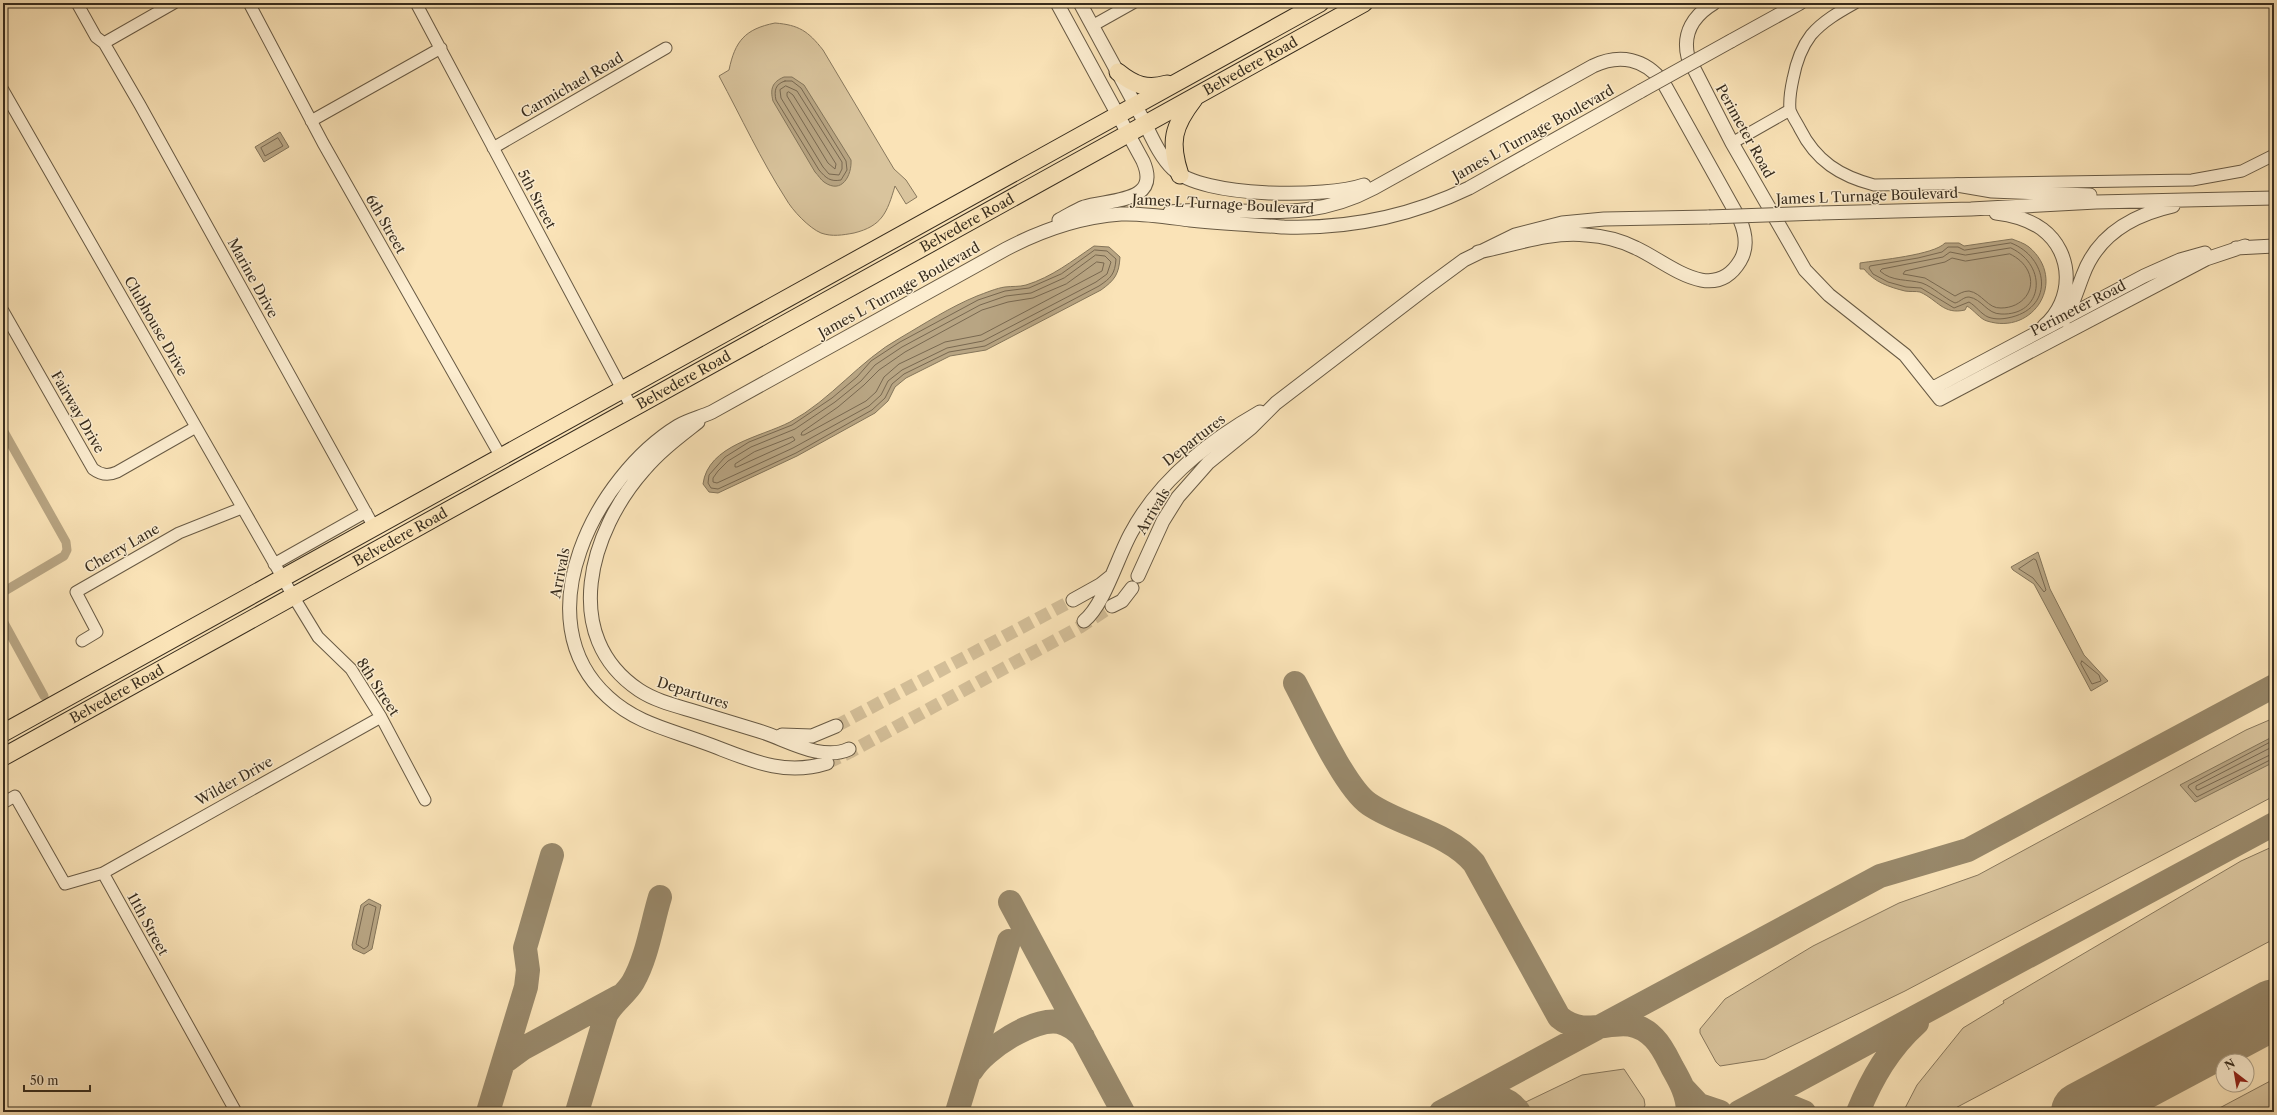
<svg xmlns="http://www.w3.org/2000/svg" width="2277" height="1115" viewBox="0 0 2277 1115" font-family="'Libre Caslon Text',serif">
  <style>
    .green { fill: #d9c49d; stroke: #88785d }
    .water { fill: #b8a583; stroke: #84755a }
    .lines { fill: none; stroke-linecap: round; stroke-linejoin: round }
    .shore { stroke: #786850; stroke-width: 1 }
    .canal { stroke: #b8a583; stroke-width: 9 }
    .taxiway { stroke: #98886a; stroke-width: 24 }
    .runway { stroke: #98886a; stroke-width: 60 }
    .tertiary-tunnel { stroke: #d3be98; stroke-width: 13; stroke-dasharray: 13 6; stroke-linecap: butt }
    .minor-casing { stroke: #685a44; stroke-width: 13 }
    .tertiary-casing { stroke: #685a44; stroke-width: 15 }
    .primary-casing { stroke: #372c1d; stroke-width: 19 }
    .minor { stroke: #fcedd0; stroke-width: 11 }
    .tertiary { stroke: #fcedd0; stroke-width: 13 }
    .primary { stroke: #fae3b7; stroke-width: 17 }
    .tertiary-bridge-casing { stroke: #685a44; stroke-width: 15; stroke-linecap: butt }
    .tertiary-bridge { stroke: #fcedd0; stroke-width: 13 }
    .labels { text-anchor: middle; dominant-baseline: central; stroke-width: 3; stroke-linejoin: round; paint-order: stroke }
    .street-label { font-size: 14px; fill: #372c1d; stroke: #fcedd0 }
  </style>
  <rect width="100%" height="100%" fill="#fae3b7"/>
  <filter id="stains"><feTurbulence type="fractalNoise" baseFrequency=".005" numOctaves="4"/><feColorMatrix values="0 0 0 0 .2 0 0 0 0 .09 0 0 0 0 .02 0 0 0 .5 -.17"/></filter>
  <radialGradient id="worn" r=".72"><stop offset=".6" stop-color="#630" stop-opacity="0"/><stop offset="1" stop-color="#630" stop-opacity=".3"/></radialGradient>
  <path class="green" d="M775,23c24,2 33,8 48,27l71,119 12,11 11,17 -11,7 -11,-18c-8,27 -13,40 -41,47 -11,2 -22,4 -33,0 -12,-5 -29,-23 -35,-34 -25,-39 -45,-82 -67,-123l10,-6c6,-29 16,-41 46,-47z
    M2274,718v78l-369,195 -140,68 -45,7 -4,-4 -16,-29v-4l25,-30 88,-53 86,-43 79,-28 268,-145z
    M2274,846v93l-326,173h-45l14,-27 46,-57 41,-25 -1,-2 238,-140z
    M1624,1069l20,30 1,6 -3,7h-137l77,-37z
    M2274,1079v33h-62z"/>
  <path class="water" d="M784,77h8l12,8 47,75c1,15 -9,35 -27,22 -3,-2 -6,-7 -9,-10l-42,-71c-3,-12 -1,-19 11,-24z
    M280,132l9,15 -25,15 -9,-15z
    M2012,239c5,2 12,4 17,8 39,33 5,89 -42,74 -7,-2 -13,-11 -20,-15l-2,4c-22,5 -27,-10 -45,-18 -4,-1 -10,0 -15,-1 -16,-4 -31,-9 -41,-22h-4v-6c19,-3 74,-8 85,-20h14l5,3z
    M1094,246l15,1 11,10c-1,17 -5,23 -19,33l-115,60 -36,6 -44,22 -11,9 -7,14 -13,12 -78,43 -79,37 -9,-1 -6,-8c5,-39 58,-47 87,-62 41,-22 70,-62 110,-84 24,-14 50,-31 77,-42 8,-3 20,-8 28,-9 8,-1 14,0 21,-2 26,-8 46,-24 68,-39z
    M2038,552l12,37 34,66 24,26 -17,10 -57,-107 -21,-14 -2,-3z
    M2274,736v26l-79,40 -15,-17z
    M369,899l12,6 -9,44 -8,5 -11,-5 -1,-4 9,-40z"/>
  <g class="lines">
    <path class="shore" d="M785,81h7l9,7 45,73 1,9 -6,10c-11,2 -15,-2 -22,-10l-43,-70c-2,-9 -1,-16 9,-19z
      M786,86l11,5 45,71v7l-3,6 -10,-1 -6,-7 -42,-69 -1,-8z
      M789,92l4,3 43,69 -1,5 -7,-6 -41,-67v-3z
      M278,138l5,8 -18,10 -4,-8z
      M2011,243c37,14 44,63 1,74 -8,2 -16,3 -24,0 -7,-3 -12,-11 -19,-15l-15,6 -33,-20 -15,-1 -18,-5 -15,-8 -4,-6 1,-2 48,-8 24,-6 6,-5h10l6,3z
      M2011,248c38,18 32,68 -10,66 -14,0 -19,-15 -32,-17 -6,0 -9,5 -14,6 -11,-5 -22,-16 -33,-20 -14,-4 -30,-1 -42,-12l2,-2 61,-12 7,-5 15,3z
      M1095,250l12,1 9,8c-1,15 -5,19 -17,27l-114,60 -36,6 -45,22 -12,10 -7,14 -13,12 -76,43 -78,36 -7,-1 -3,-5 1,-8 16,-18 24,-15 43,-17 40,-27 25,-21 14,-16 29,-19 78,-42 27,-9 24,-3 32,-14z
      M2010,254c8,4 14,9 18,17 9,19 -6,37 -27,37 -13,1 -19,-15 -32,-17 -6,0 -10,3 -14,5l-30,-18 -22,-4 2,-3 40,-9 7,-4 13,3z
      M1096,255l9,1 6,6 -4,12 -11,8 -113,59 -36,7 -45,22 -14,11 -7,14 -12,11 -76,42 -76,35 -4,-1v-4l5,-7 10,-10 23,-14 44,-18 40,-27 26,-21 14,-16 27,-18 78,-42 26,-9 25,-3 33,-15z
      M1097,262l7,1 -2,8 -121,64 -36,7 -46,22 -15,13 -8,15 -10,9 -62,34h-3l1,-3 36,-25 26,-22 15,-15 26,-18 77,-42 26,-8 25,-4 33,-14z
      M793,437l2,3 -5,3 -53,24h-2v-3l19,-12z
      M2034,559l2,1 10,30 -2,2 -11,-14 -14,-9z
      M2082,661l17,14 2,6 -9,3 -11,-20z
      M2274,740l-85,45 -1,2 9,10 77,-39
      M2274,746l-78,40v3l2,1 76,-37
      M369,904l7,3 -8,39 -4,3 -8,-5 8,-37z"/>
    <path class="canal" d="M3,430l63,112 1,8 -3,6 -61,36
      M3,621l41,75"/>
    <path class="taxiway" d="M1295,683c15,28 50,105 74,121 32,22 79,28 105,59l85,154c33,28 63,-12 95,21 8,8 13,19 18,29 8,14 16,28 16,45
      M1010,902l113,210
      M503,1063l19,-14 96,-52
      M972,1070c13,-21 62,-53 87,-48 9,2 17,8 24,15
      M1684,1089l15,16 21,7
      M1471,1097c18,-4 37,-1 48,15
      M1757,1104l25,-1 22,9
      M488,1112l38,-125 2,-17 -3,-22 27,-93
      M577,1112l29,-97c7,-13 20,-21 27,-33 14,-24 19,-59 27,-85
      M957,1112l52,-171
      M1441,1112l439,-236 88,-26 306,-164
      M1739,1112l535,-288
      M1858,1112c14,-34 31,-64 59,-89"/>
    <path class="runway" d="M2081,1112l193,-103"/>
    <path class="tertiary-tunnel" d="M836,726l237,-126
      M827,763l23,-11 230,-125 32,-21"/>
    <g class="minor-casing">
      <path id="minor" d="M77,3l19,34 8,6 36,62 234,422
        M249,3l74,140 178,314
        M416,3l216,405
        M1855,3c-16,9 -32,18 -44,32 -10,13 -15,28 -18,44 -2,9 -4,21 -3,31 2,6 7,13 10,19 16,32 40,47 74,56l318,-5 50,-9 32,-16
        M1092,26l41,-23
        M104,43l70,-40
        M3,90l290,506 25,41 33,32 30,48 44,83
        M311,121l130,-73
        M1732,143l58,-33
        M493,148l173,-100
        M3,311l90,158c8,6 15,7 24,3l79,-45
        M274,564l92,-52
        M82,641l15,-9 -21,-40 103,-59 63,-25
        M3,803l12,-7 50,88 38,-11 278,-156
        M103,873l133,239"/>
    </g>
    <g class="tertiary-casing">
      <path id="tertiary" d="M1057,3l86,158c19,43 -35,38 -59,46 -8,3 -17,9 -25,13
        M1080,3c20,37 40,73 59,109 10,18 19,43 34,57 29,29 154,29 191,16
        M1714,3c-20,12 -32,30 -26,54l44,86 73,127 24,25 76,60 35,44 266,-140 39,-13
        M1731,41l69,-38
        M1957,185l35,6 98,4
        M1170,212c75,-8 131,15 204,-24l219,-122c27,-13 52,-7 70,16l77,138c6,14 8,28 0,41 -27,45 -73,1 -104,-13 -16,-8 -32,-12 -50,-13 -35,-4 -73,10 -108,17
        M1820,213l151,-4 125,-7 178,-4
        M1996,213c17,2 32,6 46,16 32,24 32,71 2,97
        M2236,248l38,-2
        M2064,320c9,-14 13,-30 19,-45 15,-41 50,-60 90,-69
        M1933,388l211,-112 36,-16 25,-7
        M698,422c-19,15 -38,29 -54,48 -54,61 -85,166 -5,220 15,10 34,15 51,20 23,7 46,14 69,21 27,8 62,31 90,18
        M1138,576l25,-55 15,-24 30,-34 43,-35 25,-25 150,-115 38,-28 51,-25 47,-12 42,-4 105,-2
        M1073,600l27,-15 10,-8
        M1112,606l10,-5 10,-13
        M1084,621c20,-16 34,-65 47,-88 28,-53 78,-92 129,-121
        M782,735l30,1 24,-10
        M827,763c-44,14 -79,-4 -119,-19 -36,-14 -71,-20 -100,-47 -86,-78 -12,-221 70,-271 10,-6 23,-9 34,-14l294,-163c36,-19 73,-32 115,-35 23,-1 46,3 69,6 31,3 63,5 94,7 64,2 127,-11 185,-39l172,-97"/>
    </g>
    <g class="primary-casing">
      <g id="primary">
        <path d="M1118,72c16,13 29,18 49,12"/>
        <path d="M1180,175c-11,-33 -7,-49 14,-76"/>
        <path d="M3,733l1317,-730"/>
        <path id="s1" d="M3,757l1361,-754"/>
      </g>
    </g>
    <use href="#minor" class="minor"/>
    <use href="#tertiary" class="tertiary"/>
    <use href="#primary" class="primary"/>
    <g class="tertiary-bridge-casing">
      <path id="tertiary-bridge" d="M1641,91l90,-50
        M1709,217l111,-4"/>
    </g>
    <use href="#tertiary-bridge" class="tertiary-bridge"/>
  </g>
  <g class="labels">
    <g class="street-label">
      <text stroke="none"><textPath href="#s1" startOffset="1426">Belvedere Road</textPath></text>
      <text transform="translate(572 85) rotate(-30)">Carmichael Road</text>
      <text transform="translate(1745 131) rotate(61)">Perimeter Road</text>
      <text transform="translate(1533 133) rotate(-29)">James L Turnage Boulevard</text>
      <text transform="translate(1867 196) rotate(-2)">James L Turnage Boulevard</text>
      <text transform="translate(537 199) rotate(62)">5th Street</text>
      <text transform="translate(1223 204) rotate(3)">James L Turnage Boulevard</text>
      <text stroke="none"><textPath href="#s1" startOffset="1102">Belvedere Road</textPath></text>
      <text transform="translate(386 224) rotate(60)">6th Street</text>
      <text transform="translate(253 278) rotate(61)">Marine Drive</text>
      <text transform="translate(899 290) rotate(-29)">James L Turnage Boulevard</text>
      <text transform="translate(2078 308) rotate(-27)">Perimeter Road</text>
      <text transform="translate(156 326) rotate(60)">Clubhouse Drive</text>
      <text stroke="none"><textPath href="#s1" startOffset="778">Belvedere Road</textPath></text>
      <text transform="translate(78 412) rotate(60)">Fairway Drive</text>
      <text transform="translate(1194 440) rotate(-38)">Departures</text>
      <text transform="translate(1153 511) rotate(-59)">Arrivals</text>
      <text stroke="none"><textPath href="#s1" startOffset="454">Belvedere Road</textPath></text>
      <text transform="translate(122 548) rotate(-30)">Cherry Lane</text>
      <text transform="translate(560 573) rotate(-79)">Arrivals</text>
      <text transform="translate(378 687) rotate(57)">8th Street</text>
      <text transform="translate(693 693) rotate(18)">Departures</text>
      <text stroke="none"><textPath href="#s1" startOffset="130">Belvedere Road</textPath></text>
      <text transform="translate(234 781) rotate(-29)">Wilder Drive</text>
      <text transform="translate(148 924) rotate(61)">11th Street</text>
    </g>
  </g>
  <rect width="2277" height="1115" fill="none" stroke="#fae3b7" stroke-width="16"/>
  <rect x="4" y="4" width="2269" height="1107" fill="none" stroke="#372c1d" stroke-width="2"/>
  <rect x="8" y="8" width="2261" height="1099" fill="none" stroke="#372c1d"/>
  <g transform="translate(2235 1073) rotate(329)"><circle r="19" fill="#fcedd0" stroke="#ada088"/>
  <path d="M0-3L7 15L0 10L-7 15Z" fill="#8f2418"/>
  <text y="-6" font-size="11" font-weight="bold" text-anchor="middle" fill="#372c1d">N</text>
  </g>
  <path d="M24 1085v6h66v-6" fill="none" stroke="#372c1d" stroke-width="2"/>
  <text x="30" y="1085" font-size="12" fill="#372c1d" stroke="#fcedd0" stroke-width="3" paint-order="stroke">50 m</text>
  <rect width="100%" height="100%" filter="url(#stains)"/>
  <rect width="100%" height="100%" fill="url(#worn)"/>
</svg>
